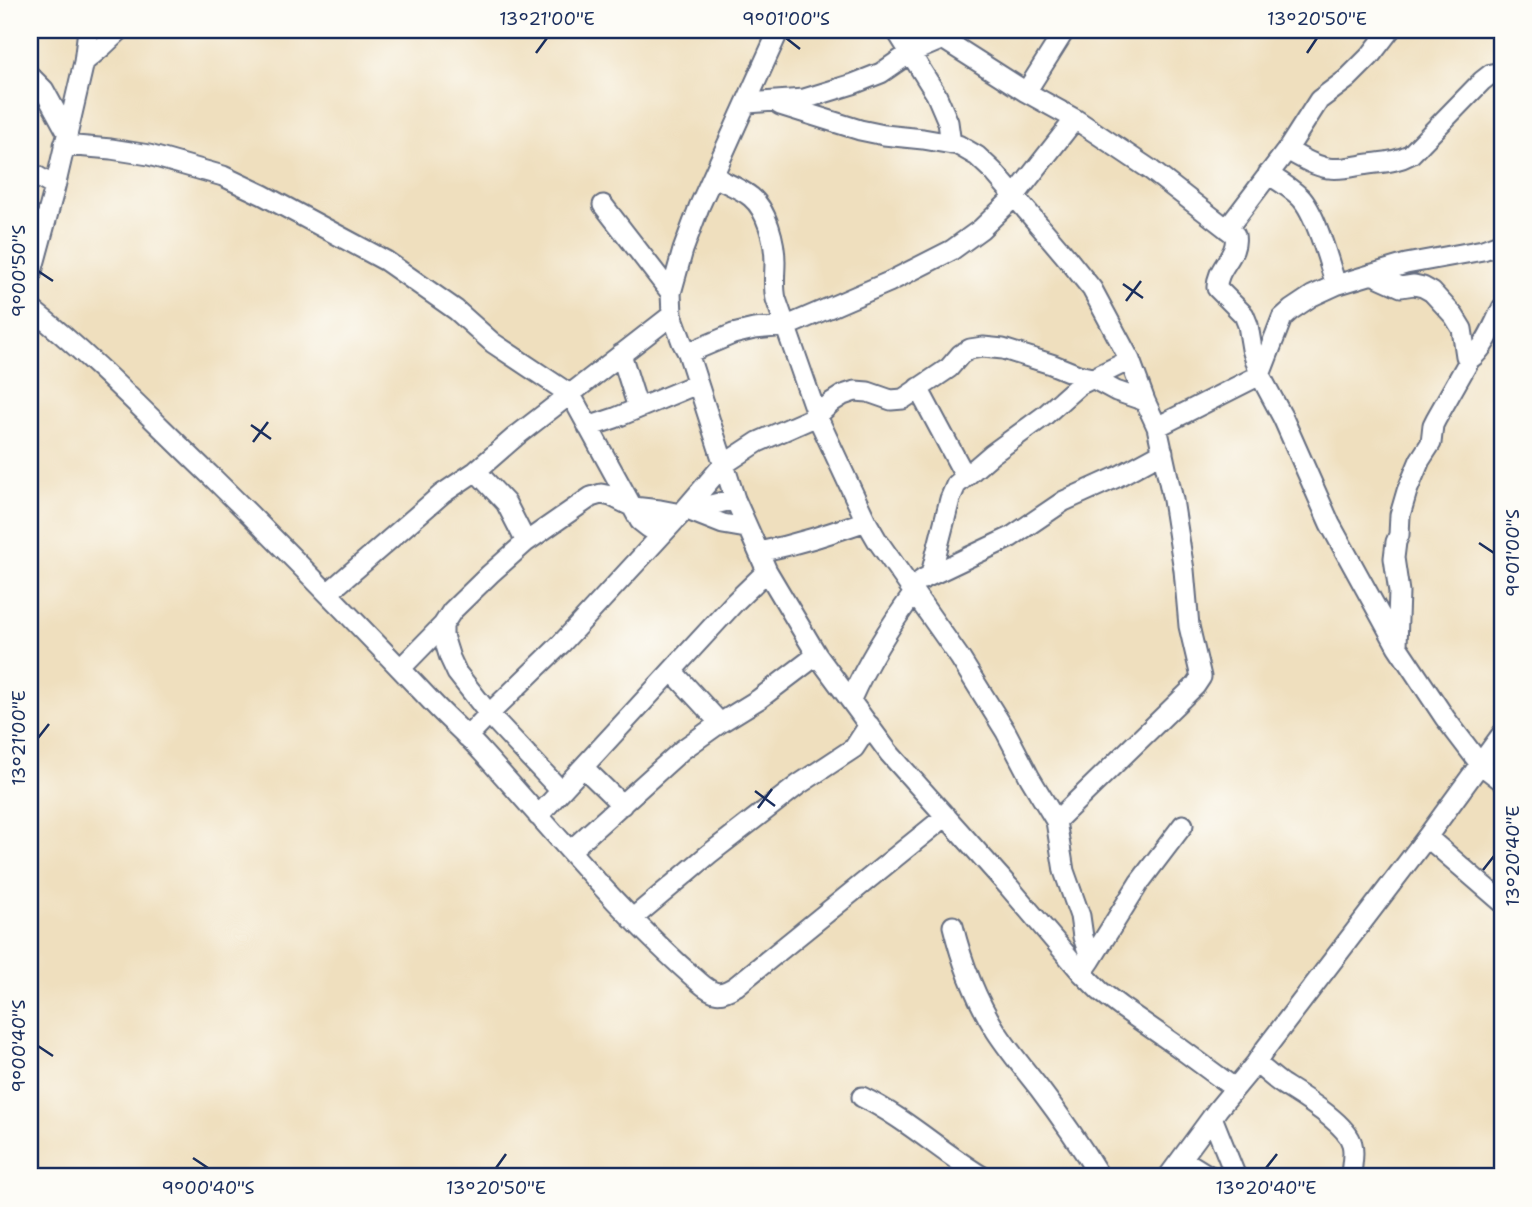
<svg xmlns="http://www.w3.org/2000/svg" width="1532" height="1207" viewBox="0 0 1532 1207" font-family="'Shantell Sans',sans-serif">
  <style>
    .lines { fill: none; stroke-linecap: round; stroke-linejoin: round }
    .minor-casing { stroke: #656d80; stroke-width: 23 }
    .minor { stroke: #fff; stroke-width: 19 }
    .ticks { fill: none; stroke: #1b2f5e; stroke-width: 2.5 }
    .neatline { fill: none; stroke: #1b2f5e; stroke-width: 2.5 }
    .ticks-label { font-size: 18px; text-anchor: middle; fill: #1b2f5e }
  </style>
  <rect width="100%" height="100%" fill="#fdfcf7"/>
  <filter id="ink" filterUnits="userSpaceOnUse"><feTurbulence type="fractalNoise" baseFrequency=".0143" numOctaves="2"/><feDisplacementMap in="SourceGraphic" scale="14" xChannelSelector="R" yChannelSelector="G"/><feConvolveMatrix kernelMatrix="1 2 1 2 8 2 1 2 1" color-interpolation-filters="sRGB"/></filter>
  <filter id="wash" filterUnits="userSpaceOnUse"><feTurbulence type="fractalNoise" baseFrequency=".00686" numOctaves="4" result="noise"/><feDisplacementMap in="SourceGraphic" scale="28" xChannelSelector="R" yChannelSelector="G"/><feGaussianBlur stdDeviation="1.57" result="paint"/><feColorMatrix in="noise" values="0 0 0 0 0 0 0 0 0 0 0 0 0 0 0 0 0 1.4 0 .05"/><feComposite in="paint" operator="in"/></filter>
  <g filter="url(#wash)">
    <rect width="100%" height="100%" fill="#efdfbe"/>
  </g>
  <g filter="url(#ink)">
    <g class="lines">
      <g class="minor-casing">
        <path id="minor" d="M779,30l-80,177 -16,43 -12,43 1,22 10,27 6,11 47,146 32,72 50,84 72,98 120,134 73,86 18,18 21,16 56,39 57,42
          M896,30l40,64 12,28 3,22
          M84,62l18,-15 18,-17
          M30,76l14,14 23,42
          M1026,92l39,-62
          M748,103l56,-4 49,-15 28,-11 29,-20 33,-14 83,53 49,27 76,51 84,65c4,21 -19,32 -18,53l27,27 4,10 4,24 8,26 23,43 47,106 67,122 48,72 35,46 22,17
          M780,105l80,25 24,5 39,4 35,6 19,11 16,15 74,87 25,31 38,71 15,41 12,26 16,73 11,70 5,56 12,51 -6,9 -139,135
          M64,145l47,4 38,6 74,21 40,19 123,66 70,49 37,33 78,52 69,126 9,7 17,1
          M1287,150c13,7 27,16 41,18 12,2 23,-1 34,-3 17,-3 33,-2 49,-11l71,-73 9,-7 11,-2
          M30,172l25,15
          M1268,174c11,7 23,14 32,23 16,16 29,66 36,88
          M713,176c12,7 27,12 38,21 16,13 24,45 24,65 0,13 -2,24 1,37l41,117 49,105 11,19 83,118 46,74 24,46 26,43 8,50 16,45 3,21 8,23 -9,13
          M603,205l68,88
          M1227,229l60,-79 32,-50 28,-21 23,-23 20,-26
          M1372,274l29,13 13,-2 9,2 9,5 22,24 8,13 4,27 4,3
          M30,279l25,-92 29,-125 4,-32
          M30,308c65,51 122,112 182,169 75,74 149,150 221,226 16,17 34,32 49,49 71,78 137,161 217,230 15,13 21,14 37,4l210,-170
          M688,353l45,-19 21,-5 33,-3 102,-44 63,-32 29,-21 33,-32 61,-78
          M621,354l17,54
          M918,388l47,88
          M588,427l27,-9 82,-34
          M1157,427l103,-52 22,-57 9,-8 21,-14 24,-11 70,-21 77,-14 19,-7
          M476,471l30,32 20,39 65,-45 10,-3 10,2 22,11 27,3 21,4
          M687,511l48,-12
          M690,511l33,13 23,4
          M526,542l-36,32 -38,37 -9,14v11l7,22 7,15 32,41 72,77
          M759,552c39,-8 69,-18 107,-31
          M931,574l19,-75 6,-14 36,-31 52,-38 35,-31 51,-25
          M923,579l88,-42 53,-36 53,-24 46,-25
          M328,593l114,-99 34,-23 39,-34 157,-122
          M1397,645l2,-53 -5,-34 2,-16 3,-7 1,-20 7,-24 13,-31 11,-17 2,-18 3,-6 34,-60c14,-9 25,-36 32,-51
          M401,668l42,-43
          M672,671l48,52
          M851,699c17,-38 38,-72 63,-106
          M467,737l22,-23 72,-70 120,-130 42,-49 35,-23 59,-26 15,-14 11,-7 12,-4 13,1 23,8 12,-1 46,-31 12,-14 9,-5 13,-2 20,2 48,15 27,11 14,3 24,13 29,10
          M584,768l38,37
          M538,816l197,-214 32,-31
          M1427,837l75,65
          M570,851l112,-101 38,-27 39,-24 58,-44
          M632,919l77,-65 89,-69 56,-37 15,-23
          M953,926c9,37 23,73 43,105 13,20 28,38 43,57 22,29 42,58 61,89
          M1091,960l48,-77 44,-58
          M1256,1063c9,7 17,15 26,21 19,12 65,39 70,60 3,10 -1,23 -1,33
          M862,1097c45,22 79,55 121,80
          M1212,1117l24,60
          M1182,1159l29,18
          M1168,1177l50,-68 38,-46 10,-15 161,-211 75,-103"/>
      </g>
      <use href="#minor" class="minor"/>
    </g>
  </g>
  <path class="ticks" d="M786,38l14,11M536,53l11,-15M1307,53l10,-15M38,271l15,10M1123,284l20,14M1126,301l15,-20M251,425l20,14M253,442l15,-20M1479,543l15,10M38,738l11,-14M755,791l20,15M758,808l14,-19M1483,870l11,-14M38,1046l15,10M193,1158l15,10M496,1168l10,-14M1266,1168l11,-14"/>
  <rect width="1532" height="1207" fill="none" stroke="#fdfcf7" stroke-width="77"/>
  <rect x="38" y="38" width="1456" height="1130" class="neatline"/>
  <g class="ticks-label">
    <text x="547" y="25">13°21'00"E</text>
    <text x="786" y="25">9°01'00"S</text>
    <text x="1317" y="25">13°20'50"E</text>
    <text transform="translate(19 271) rotate(-90)" y="6">9°00'50"S</text>
    <text transform="translate(1513 553) rotate(-90)" y="6">9°01'00"S</text>
    <text transform="translate(19 738) rotate(-90)" y="6">13°21'00"E</text>
    <text transform="translate(1513 856) rotate(-90)" y="6">13°20'40"E</text>
    <text transform="translate(19 1046) rotate(-90)" y="6">9°00'40"S</text>
    <text x="208" y="1194">9°00'40"S</text>
    <text x="496" y="1194">13°20'50"E</text>
    <text x="1266" y="1194">13°20'40"E</text>
  </g>
</svg>
